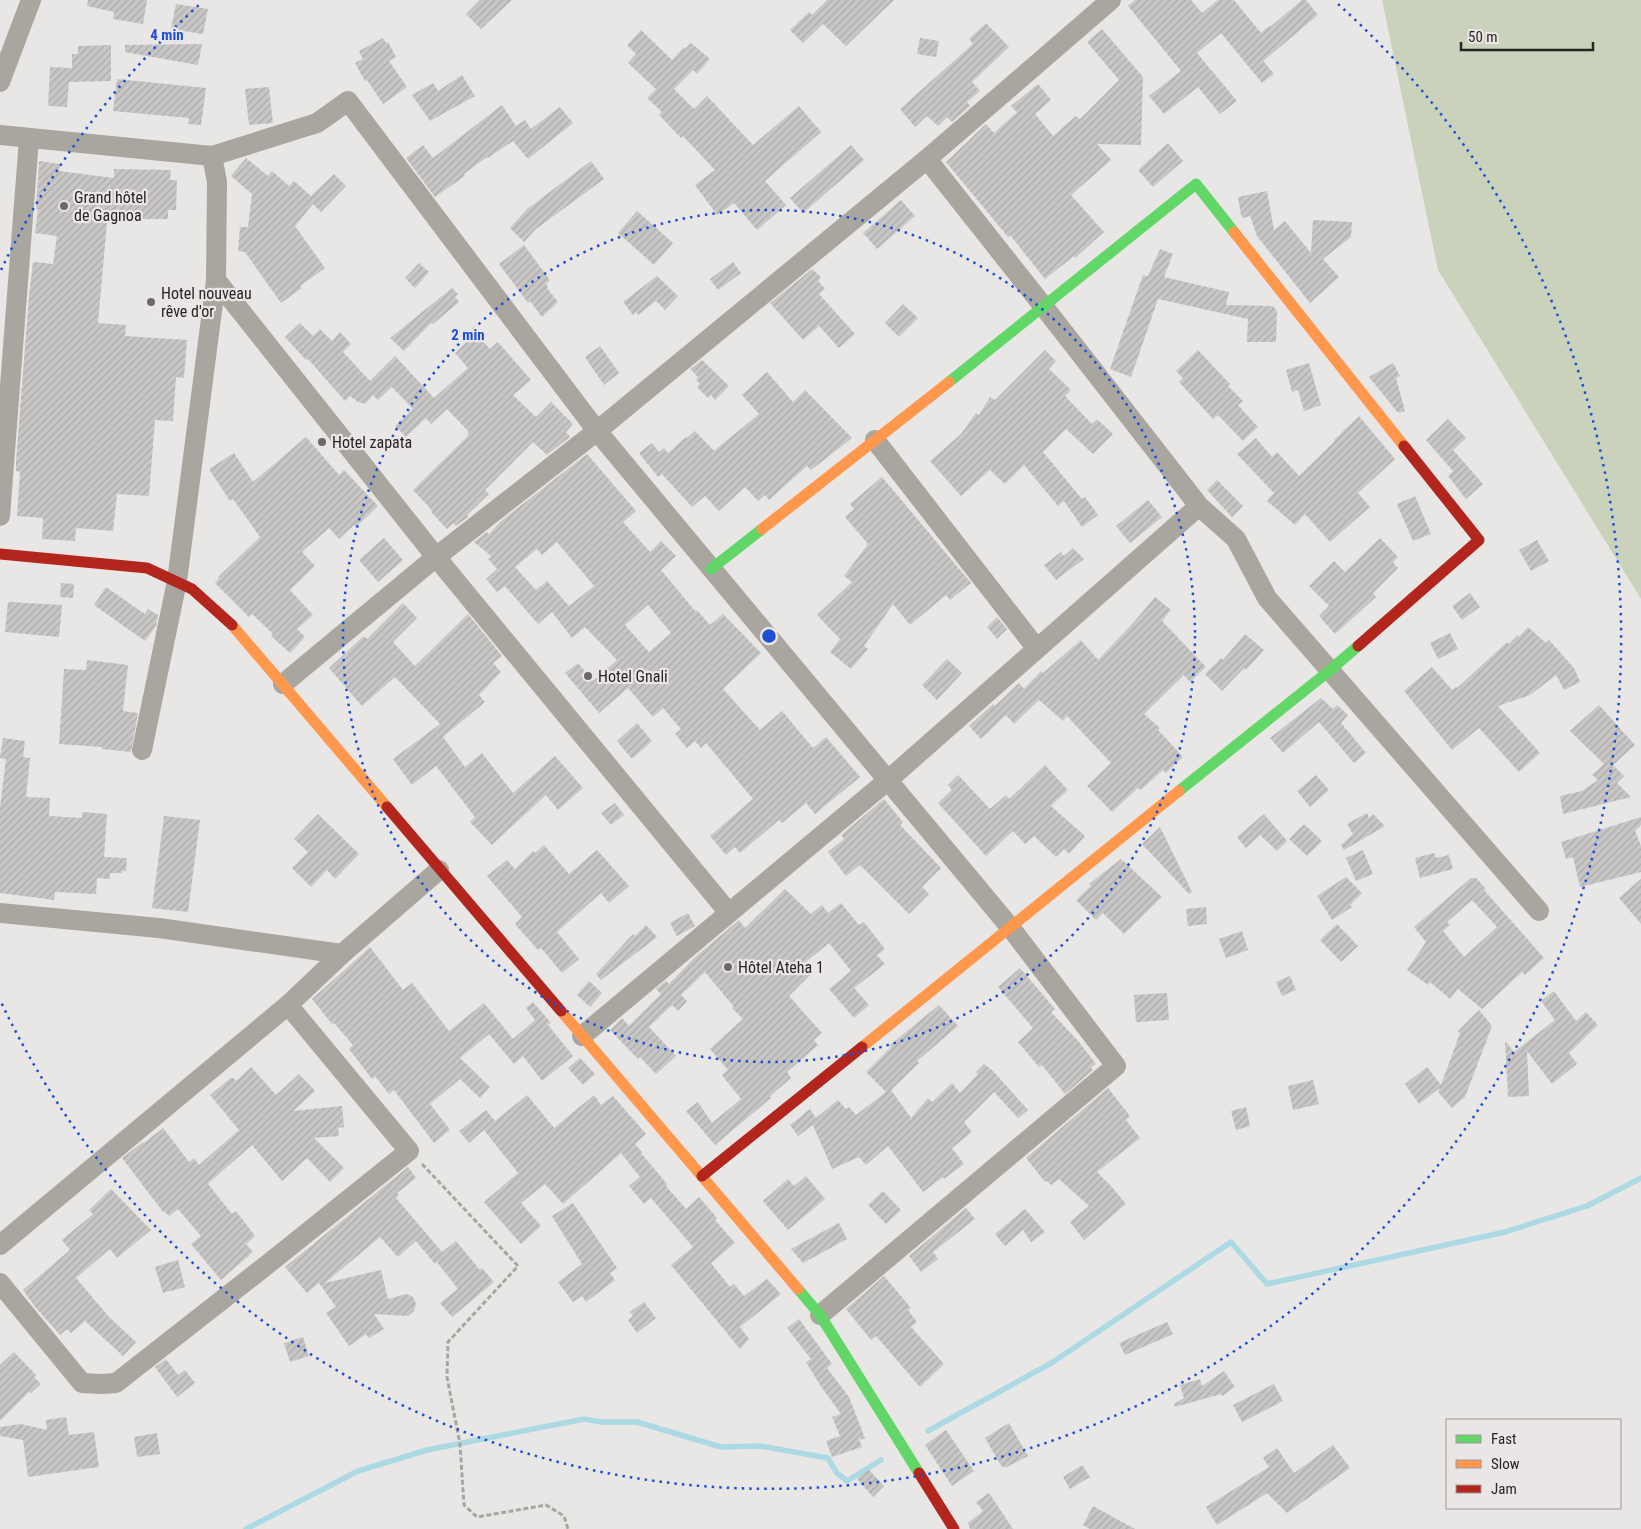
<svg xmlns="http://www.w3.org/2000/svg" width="1641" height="1529" viewBox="0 0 1641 1529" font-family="'Roboto Condensed',sans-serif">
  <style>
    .grass { fill: #cad2bb }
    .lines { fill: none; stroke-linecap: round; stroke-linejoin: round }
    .stream { stroke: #abd9e4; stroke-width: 5.5 }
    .building { fill: url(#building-hatch); fill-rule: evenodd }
    .path { stroke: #a8a6a2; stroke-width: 3; stroke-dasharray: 5 2.5; stroke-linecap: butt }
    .street { stroke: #a9a69f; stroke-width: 20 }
    .fast { stroke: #63d668; stroke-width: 11 }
    .slow { stroke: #ff974d; stroke-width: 11 }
    .jam { stroke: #b3261e; stroke-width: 11 }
    .ring { fill: none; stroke: #1d4ed8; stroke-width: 2.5; stroke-dasharray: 2.5 5 }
    .poi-dot { fill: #6a6968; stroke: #eae6e5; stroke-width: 2 }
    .labels { text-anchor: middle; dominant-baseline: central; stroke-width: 4.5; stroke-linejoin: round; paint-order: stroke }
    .poi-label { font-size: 16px; fill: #262524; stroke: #eae6e5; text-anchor: start }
    .centre { fill: #1d4ed8; stroke: #eae6e5; stroke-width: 2.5 }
    .ring-label { font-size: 15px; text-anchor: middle; font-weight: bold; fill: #1d4ed8; stroke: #eae6e5; stroke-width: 4.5; stroke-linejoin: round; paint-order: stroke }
  </style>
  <defs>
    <pattern id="building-hatch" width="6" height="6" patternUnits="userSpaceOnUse" patternTransform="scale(1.25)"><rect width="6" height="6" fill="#c8c7c6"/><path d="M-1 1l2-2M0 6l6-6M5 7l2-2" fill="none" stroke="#acabaa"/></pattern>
  </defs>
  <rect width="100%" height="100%" fill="#e9e7e6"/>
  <path class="grass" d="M1382,0h259v599l-203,-329z"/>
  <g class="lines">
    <path class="stream" d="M928,1431l125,-69 178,-120 36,42 238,-52 82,-26 54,-28
      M246,1529l112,-58 69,-21 157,-31 18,3h35l84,25 40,-1 67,12 9,15 10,8 34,-21"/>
  </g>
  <path class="building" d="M88,0h59l-4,24 -30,-5 1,-7 -27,-6z
    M480,0h32l-31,29 -15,-15z
    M827,0h67l-48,46 -23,-22 -20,19 -13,-13 19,-18 3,3z
    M1135,0h56l11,13 16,-13h16l27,33 8,-7 1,1 32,-27h4l12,15 -55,46 11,13 -12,9 -41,-50 -24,20 40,48 -17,13 -22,-27 -34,27 -15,-18 32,-25 -53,-65z
    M176,4l32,5 -5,25 -32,-5z
    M986,23l23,24 -37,35 8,9 -13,11 3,4 -18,16 -5,-5 -9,9 -11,-10 -12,11 -15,-18 73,-65 -4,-5z
    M1102,29l41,48 -2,68 -44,-1 14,16 -40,35 33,37 -29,26 -1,-2 -29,23 -35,-44 -2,2 -62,-75 40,-38 8,9 23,-21 -6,-6 27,-22 13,16 -16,14 18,22 23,-20 4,3 39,-39 -32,-38z
    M641,30l31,30 12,-13 1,2 6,-6 19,16 -13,15 -4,-4 -19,19 20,20 13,-13 46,49 46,-39 22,26 -56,49 21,24 -29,25 -23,-27 -17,12 -22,-30 20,-15 -32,-34 -2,2 -22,-23 3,-3 -15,-14 9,-9 -28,-26 8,-9 -9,-9z
    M383,38l3,5 2,-1 8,15 -7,4 18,26 -24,17 -16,-24 -2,1 -10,-18 8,-4 -4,-8z
    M920,38l19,3 -3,16 -19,-3z
    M202,44l-4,21 -73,-13v-7z
    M111,45v36l-42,1 -2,25 -19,-1 2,-39 22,1v-14h6v-8z
    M462,75l13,21 -45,25 -18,-26 21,-12 5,8z
    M117,79l89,9 -5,37 -13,-1 1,-6 -76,-7z
    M269,87l4,36 -24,2 -4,-36z
    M502,105l14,21 9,-6 6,9 29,-22 13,16 -45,36 -15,-18 -25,17 -1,-1 -23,17 1,2 -30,21 -29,-39 17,-13 10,13z
    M1168,143l15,18 -30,26 -15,-17z
    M851,145l13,15 -61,53 -13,-15z
    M246,158l22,18 4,-5 17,15 5,-5 17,15 23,-22 12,12 -25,26 -8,-8 -18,22 30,42 -25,18 2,2 -21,15 -36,-51 -7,-1 2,-24h8l4,-33 -21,-18z
    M39,161l21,3 -1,7 55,7v-9l57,1 -1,10h7l-1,30h-8v9h-30l1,-7 -31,-1 -10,112 28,2 -1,11 62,4 -3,38 -8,-1 -3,44 -18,-1 -6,76 -32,-2 -4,37 -37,-3 -1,13 -33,-2 1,-21 -26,-2 3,-44 -4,-1v-10l13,-165 4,-34 20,2 4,-28 -22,-3 3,-24h-2z
    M591,161l13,18 -68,50 -12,13 -14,-14 17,-19z
    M1267,191l7,39 11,-9 26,32 2,-33 39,2 -1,15 -28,22 16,18 -29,26 -53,-67 -7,-20 -7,2 -2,-3 -3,-18z
    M901,200l14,16 -38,33 -14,-16z
    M637,211l36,32 -19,22 -36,-32z
    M524,245l26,35 -4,4 2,3 -1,1 11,14 -16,15 -12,-16 -2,2 -29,-39z
    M1160,249l13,5 -9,23 65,15 -3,13 47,1 4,5 -1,31h-29l1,-23 -90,-20 -27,78 -21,-8 33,-94 5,1z
    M733,262l8,11 -23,17 -8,-11z
    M419,263l10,9 -14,16 -10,-10z
    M812,269l9,8 -3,4 7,8 -6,5 36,40 -16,14 -20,-22 -16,14 -33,-37z
    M657,276l21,20 -13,14 -9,-9 -18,14 -2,-3 -3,3 -10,-13z
    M452,288l6,6 -3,3 4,5 -26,22 -2,-1 -27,28 -14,-13z
    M903,304l15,14 -19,19 -14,-14z
    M300,323l13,13 7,-7 12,12 8,-9 11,12 -8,8 27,29 25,-25 39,42 34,-30 -13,-15 21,-20 14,16 8,-7 33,38 -18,15 23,22 15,-15 22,22 -7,8 4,5 -23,18 -14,-13 -48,48 4,4 -22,21 1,2 -12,9 -3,-3 -6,6 -16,-17 1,-1 -3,-4 -16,-17 55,-54 -1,-1 2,-3 -22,-23 -16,15 -5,-6 -20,19 -11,-11 18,-17 -21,-22 -14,13 -5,-5 -8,9 -7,-2 -8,-6 -5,5 -37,-42 -2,1 -21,-23z
    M600,346l19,27 -15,12 -19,-28z
    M1045,350l11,11 -7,8 22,21 -6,6 27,28 5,-5 16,15 -20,20 -27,-25 -23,23 39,47 3,-2 13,18 -16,12 -18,-26 -6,5 -34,-41 -19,19 -15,-14 -29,26 -31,-35 31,-27 15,-21 3,2 11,-18 5,3z
    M1198,350l32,34 -2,2 15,15 -5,4 20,22 -15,14 -25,-26 -5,4 -34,-37 4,-4 -7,-7z
    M702,360l27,26 -14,14 -4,-5 -3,3 -11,-11 3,-3 -4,-4 2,-3 -8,-8z
    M1309,363l12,42 -17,6 -6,-21 -6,2 -6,-22z
    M1393,363l7,13 -4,2 9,33 -7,2 -29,-36z
    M767,372l26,30 12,-12 47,48 -41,32 -4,-4 -38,34 -4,-5 -7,6 -13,-14 -26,24 -14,-15 -13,11 -30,-33 -4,3 -19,-24 13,-10 7,9 5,-4 4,5 18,-16 1,1 8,-7 19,20 45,-37 -17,-19z
    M1359,416l36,43 -37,34 12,14 -40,35 -25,-28 -10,11 -28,-24 7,-8 -37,-39 19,-16 16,19 5,-5 22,24 36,-35 -1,-1z
    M1448,419l18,19 -13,12 30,34 -17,15 -18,-23 5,-5 -27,-31z
    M306,437l33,38 5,-5 34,36 -22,21 -2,-2 -15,14 -10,-11 -27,24 13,14 -25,24 23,25 -16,14 8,8 -15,16 -19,-17 2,-2 -21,-20 -3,3 -34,-34 4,-5 -1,-1 42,-40 -27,-38 -3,2 -21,-32 25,-16 19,29z
    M587,454l49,57 -13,11 27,30 11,-11 15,15 -15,14 35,42 1,-2 13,15 13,-11 38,39 -38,36 37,41 22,-19 31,37 13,-11 34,40 -45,37 -9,-11 -24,20 -3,-3 -39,33 -5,-6 -9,8 -16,-19 43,-37 -47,-56 -5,5 -6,-7 -8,7 -12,-14 6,-5 -18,-21 -10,9 -25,-29 -29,25 -34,-40 13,-10 15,18 24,-21 -32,-33 -13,11 -20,-26 -14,12 -33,-38 -8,6 -11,-13 11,-10 -9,-10 3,-3 -17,-14 13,-10 2,2 12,-13zM557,542l37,44 -25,20 -22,-25 -11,9 -21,-23 22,-18 5,6zM648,605l23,28 -22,19 -24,-27z
    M882,477l89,106 -21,17 -4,-5 -36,30 -17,-21 -29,42 4,3 -17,20 -21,-17 10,-13 -23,-24 35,-33 -8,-6 24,-32 -23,-27 9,-8 -4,-5z
    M1217,480l26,26 -11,11 -25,-27z
    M1415,496l16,38 -18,7 -16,-37z
    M1148,500l14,17 -32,26 -14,-17z
    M384,538l19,22 -25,22 -19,-22z
    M1380,538l18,19 -5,5 5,6 -25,25 3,4 -41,37 -16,-18 10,-10 -20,-20 25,-25 11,11z
    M1537,540l12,21 -18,10 -12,-21z
    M1073,548l11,11 -28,21 -12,-15 17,-13 3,4z
    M61,583l13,1 -1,14 -13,-1z
    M106,587l39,27 3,-5 10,6 -2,11 -11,15 -51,-36z
    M1470,593l10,14 -18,13 -10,-14z
    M1155,597l16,13 -9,11 44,46 -16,15 -6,-7 -40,39 16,14 -2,2 25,27 -17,16 -3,-3 -22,20 -3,-2 -26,24 -25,-26 24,-23 -44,-47 -4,5 -24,-21 -25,24 -8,-9 -25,24 -12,-13 24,-22 2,2 24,-23 5,6 17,-18 2,2 38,-33 17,20 36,-38z
    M8,602l54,3 -3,32 -54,-5z
    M403,603l14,15 -24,24 22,24 53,-52 34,42 -9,7 8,9 -22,23 6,7 -42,35 22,30 17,-14 31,40 42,-37 28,32 -25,22 -12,-15 -54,50 -22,-23 5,-5 -39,-51 -24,19 -19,-26 47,-35 -45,-47 -33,29 -33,-38 35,-32 3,3z
    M997,617l10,12 -10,10 -10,-12z
    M1528,627l18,16 3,-3 25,28 6,14 -16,8 -8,-15 -26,20 -32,11 42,47 -21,19 -40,-44 -27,22 -48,-59 28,-24 20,23 4,-3 1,1 50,-46 2,2 9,-9 1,2z
    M1450,633l8,16 -20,10 -8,-16z
    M1245,634l19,16 -18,20 -2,-2 -22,23 -17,-17 16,-16 2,2z
    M947,659l15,14 -25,27 -15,-15z
    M87,660l41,5 -5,46 15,2 -7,39 -29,-3v-2l-43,-3 5,-75 22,1z
    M1321,698l12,11 4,-4 11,10 -7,8 25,30 -12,10 -35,-41 -36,31 -13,-15z
    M1599,705l36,40 -22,20 11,11 -7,7 14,14 -68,17 -3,-18 22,-5 16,-11 -6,-5 12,-11 -34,-33z
    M637,723l15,18 -20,18 -15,-18z
    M3,738l22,3 -2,16 7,1 -4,39 24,1 -1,18 33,2v-6l25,2 -3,43 23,1 -1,13h-4v2h-12v6l-13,-1 -1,16 -41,-2 -1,8 -54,-7v-85l6,-49 -6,-1z
    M1045,765l23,25 -17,16 34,30 -16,18 -5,-5 -8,8 -22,-21 -9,8 -12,-13 -27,25 -48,-53 14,-13 -4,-5 10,-10 32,34 16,-14 3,4z
    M1316,775l13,15 -19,17 -13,-16z
    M884,799l19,23 -3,3 41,43 -19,19 7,7 -20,20 -49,-49 -14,11 -18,-24 16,-13 -3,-4z
    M615,803l9,12 -13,10 -10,-12z
    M1367,813l2,5 4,-4 12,12 -41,24 -3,-5 12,-11 -6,-10z
    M318,814l41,40 -24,25 -8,-9 -16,17 -19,-19 16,-16 -14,-13z
    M1264,814l23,27 -10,10 -17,-16 -14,13 -9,-11z
    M164,816l36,4 -12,92 -36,-4z
    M1641,817v8l-6,6 6,15v26l-61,15 -7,-30 -7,2 -5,-17z
    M1304,824l18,17 -15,15 -18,-17z
    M1160,827l32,65 -3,2 -47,-50z
    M544,845l25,29 28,-24 32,36 -20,17 -8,-10 -44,39 22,27 -17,14 -21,-25 -3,2 -23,-26 7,-7 -35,-41 20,-16 8,9 18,-18 2,2z
    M1363,850l10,24 -17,7 -10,-23z
    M1434,853l2,5 13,-3 4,14 -33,9 -5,-20z
    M1121,859l41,38 -38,37 -21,-21 -7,7 -20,-20 15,-14 -2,-2z
    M1346,877l16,16 -12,12 2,2 -20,13 -15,-24z
    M1471,878h5l10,11 -2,1 60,68 -19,17 -3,-3 -40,37 -24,-20 -8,10 -20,-17 -2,3 -21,-15 19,-28 -12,-15zM1472,900l25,27 -33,30 -21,-26 7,-6 -3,-3z
    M1641,879v45l-22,-26z
    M785,889l26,25 11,-9 6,8 13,-10 18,22 5,-3 21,27 -8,6 8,9 -31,24 15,17 -15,13 -25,-29 22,-18 -22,-28 -27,22 9,9 -22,22 33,37 -8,7 4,5 -31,27 4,6 -21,18 1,2 -56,47 -29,-34 12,-9 14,21 29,-24 -19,-24 6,-5 -18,-21 33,-30 -11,-11 2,-1 -29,-35 -24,23 6,6 -9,10 -6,-6 -23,22 27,29 -20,18 -16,-17 -2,2 -28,-29 12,-12 7,8 32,-32 -5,-5 10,-8 3,3 25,-26 45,-38 6,8z
    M1206,907l1,17 -19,2 -2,-17z
    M688,913l7,13 -18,10 -7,-13z
    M1337,924l21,22 -17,16 -21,-22z
    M646,925l11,12 -56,43 -5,-6 37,-40 2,2z
    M1242,931l6,19 -22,8 -7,-19z
    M370,947l33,43 9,-7 37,48 35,-28 29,36 22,-19 -9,-12 7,-6 18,21 -3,2 25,31 -31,25 -19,-25 -9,8 -25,-30 -29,24 30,29 -10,11 -20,-19 -30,25 20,26 -16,13 -40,-53 -5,4 -14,-18 -3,3 -23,-30 4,-4 -19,-22 -2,1 -20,-25z
    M1020,968l35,41 -4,3 28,30 17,22 -5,3 2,3 -28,24 -23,-29 -3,2 -21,-25 15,-14 -35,-41z
    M1290,976l6,14 -14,6 -6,-14z
    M589,981l13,12 -12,14 -13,-12z
    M1554,991l22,30 10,-9 12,13 -29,28 8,11 -25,20 -25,-33 2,45 -21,1 -3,-56 9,11 41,-32 -14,-19z
    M1167,993l2,27 -33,2 -2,-27z
    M939,1005l19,21 -41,35 2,2 -28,27 20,28 17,-20 4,4 20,-19 8,10 18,-19 -2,-2 8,-8 9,7 35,39 -10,8 -24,-26 -30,30 8,10 -20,16 12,16 -20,15 -1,-2 -20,15 -35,-46 -22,19 -7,-8 -27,12 -19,-44 -15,11 -8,-11 20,-16 6,9 22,-18 8,9 3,-2 7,8 30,-23 -20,-20 25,-25 -1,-2z
    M1479,1010l13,16 -27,71 -13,11 -14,-16 2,-4 -21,16 -14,-20 22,-17 14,18 19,-52 -2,-2z
    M580,1058l15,16 -12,11 -15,-17z
    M251,1067l25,28 23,-21 16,17 -22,20 49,-5 2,21 -6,1 1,8 -25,2 30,30 -14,14 -23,-24 -25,23 -30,-36 -40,35 -4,4 24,30 4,-3 19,25 -9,8 7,8 -32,28 -30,-36 10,-8 -23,-27 -9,7 -5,-5v2l-42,-55 21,-16 1,1 19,-15 26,34 5,-4 5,7 40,-35 -29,-35 22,-18 4,4z
    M1313,1080l6,24 -26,6 -5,-24z
    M1108,1088l22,28 -4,4 14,18 -43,34 14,14 15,18 -42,36 -14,-18 19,-16 -30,-27 -8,6 -4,-4 -2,1 -19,-24z
    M527,1095l27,33 40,-33 7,10 12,-9 33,38 -11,10 7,8 -1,1 26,31 -1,2 20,23 13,-12 18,21 -2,2 20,23 -24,20 19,24 4,-3 10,12 23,-17 14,15 -41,33 9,12 -9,10 -69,-84 22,-18 -42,-49 -7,6 -15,-18 11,-9 -19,-24 -58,51 -18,-20 -24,19 20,23 -20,18 -37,-42 34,-29 -34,-43 -15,13 -10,-12 27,-21 9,11z
    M1246,1107l4,19 -14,4 -5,-19z
    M408,1167l8,11 -19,15 2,2 -3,3 46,54 14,-11 24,29 2,-2 12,14 -42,35 -12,-14 18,-14 -21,-27 -2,2 -19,-23 -18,16 -18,-20 -55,46 56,-13 7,29 18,-5 7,3 3,7 -2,7 -6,5 -34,-2 10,15 -15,9 -3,-4 -17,12 -23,-33 10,-6 -17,-24 -12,10 -22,-26z
    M806,1176l19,23 -37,31 -25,-29 25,-22 6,7z
    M111,1189l40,41 -34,28 -7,-9 -34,29 33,39 27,25 -13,14 -38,-35 -14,12 -4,-4 -7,6 -24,-27 -13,-18 47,-40 -8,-10 31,-26 -4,-4z
    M883,1191l18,19 -15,14 -18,-19z
    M573,1203l44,65 -7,5 5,7 -29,22 -4,-6 -9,6 -15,-20 24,-18 -30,-48z
    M966,1208l9,11 -42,33 5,7 -17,13 -12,-16z
    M1025,1209l20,23 -14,10 -8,-12 -18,16 -10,-12z
    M839,1223l8,16 -44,24 -12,-14z
    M178,1260l7,27 -22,6 -8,-26z
    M884,1276l27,32 -3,2 9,12 -6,5 33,37 -24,23 -44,-51 -5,4 -25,-31z
    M644,1302l12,16 -19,15 -9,-13 5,-4 -3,-4z
    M799,1319l33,45 -5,4 22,29 16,41 -4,2 -3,-4 4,11 -30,10 -6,-16 14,-5 -8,-19 9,-3 -21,-29 -14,-23 5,-3 -24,-31z
    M1167,1322l6,12 -48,21 -6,-12z
    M303,1337l6,19 -19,6 -6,-19z
    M14,1352l22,23 -2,2 7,7 -10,9 -2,-1 -29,29v-56z
    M166,1359l12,16 7,-5 10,13 -18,14 -22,-30z
    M1224,1371l11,16 -13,9 -1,-2 -46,13 -1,-3 10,-6 -4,-13 20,-6 2,7z
    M1274,1384l9,17 -41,21 -9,-17z
    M66,1417l3,18 25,-3 5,35 -71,10 -5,-37 -23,-4v-9l21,-3 26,6 -1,-10z
    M1009,1423l19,33 -21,11h-5l-17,-29z
    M946,1430l28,41 -22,15 -27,-41z
    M157,1433l3,21 -23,3 -3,-20z
    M1333,1445l17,23 -63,45 -20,-20 -50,32 -11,-18 63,-40 -6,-9 14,-10 17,25z
    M1082,1465l8,12 -20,12 -7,-12z
    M868,1469l16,17 -11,11 -16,-18z
    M989,1493l24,36h-43l-2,-6 15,-12 -7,-9z
    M1093,1506l42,23h-45l-7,-4z"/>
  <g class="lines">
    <path class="path" d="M422,1164l96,102 -70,76 -1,35 13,67 4,61 13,12 69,-12 18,11 4,13"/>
    <path class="street" d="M0,82l31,-82
      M0,135l212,21 105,-33 31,-22 249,330 413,496 106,139 -296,249
      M927,159l117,148 155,199 37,33 31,59 272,313
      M216,280l220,277 293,356
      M875,440l162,209
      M0,516l29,-377
      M283,684l153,-127 161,-126 330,-272 184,-159
      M142,750l35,-169 39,-301 1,-98 -5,-26
      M0,913l159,15 183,26 -54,51 -288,240
      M342,954l97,-84
      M582,1036l305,-255 312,-275
      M0,1283l82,100 20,1 14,-1 152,-119 141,-113 -121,-146"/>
    <path class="fast" d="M949,382l247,-198 38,48
      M711,569l51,-40
      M1179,791l150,-120 29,-25
      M798,1289l22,26 99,158"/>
    <path class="slow" d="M1234,232l170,214
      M762,529l187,-147
      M232,625l155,182
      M561,1011l237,278
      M862,1047l317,-256"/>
    <path class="jam" d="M0,554l147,14 45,21 40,36
      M1358,646l121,-106 -75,-94
      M387,807l174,204
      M702,1176l160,-129
      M919,1473l35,56"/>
  </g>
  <g class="ring">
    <circle cx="769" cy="636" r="426"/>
    <path d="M1 270A851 851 0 0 1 200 4M1338 4A851 851 0 1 1 1 1002"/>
  </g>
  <g class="poi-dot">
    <circle cx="64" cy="206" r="5"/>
    <circle cx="151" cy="302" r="5"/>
    <circle cx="322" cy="442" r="5"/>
    <circle cx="588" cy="676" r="5"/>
    <circle cx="728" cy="967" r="5"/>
  </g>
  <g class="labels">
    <g class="poi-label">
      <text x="74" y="197">Grand hôtel<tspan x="74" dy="18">de Gagnoa</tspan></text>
      <text x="161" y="293">Hotel nouveau<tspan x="161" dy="18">rêve d'or</tspan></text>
      <text x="332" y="442">Hotel zapata</text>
      <text x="598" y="676">Hotel Gnali</text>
      <text x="738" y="967">Hôtel Ateha 1</text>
    </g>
  </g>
  <circle cx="769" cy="636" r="8" class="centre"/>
  <g class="ring-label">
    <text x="167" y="40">4 min</text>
    <text x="468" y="340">2 min</text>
  </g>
  <rect x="1446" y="1419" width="175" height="90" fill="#eae6e5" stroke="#9c9998"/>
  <rect x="1456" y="1435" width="25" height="8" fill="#63d668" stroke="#9c9998"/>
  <text x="1491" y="1444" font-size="15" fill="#262524">Fast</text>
  <rect x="1456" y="1460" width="25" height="8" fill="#ff974d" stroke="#9c9998"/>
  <text x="1491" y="1469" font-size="15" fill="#262524">Slow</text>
  <rect x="1456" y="1485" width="25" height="8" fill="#b3261e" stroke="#9c9998"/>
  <text x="1491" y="1494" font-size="15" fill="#262524">Jam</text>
  <path d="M1461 42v8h132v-8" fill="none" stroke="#262524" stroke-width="2.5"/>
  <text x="1468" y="42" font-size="15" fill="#262524" stroke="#eae6e5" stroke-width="4" paint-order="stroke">50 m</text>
</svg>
